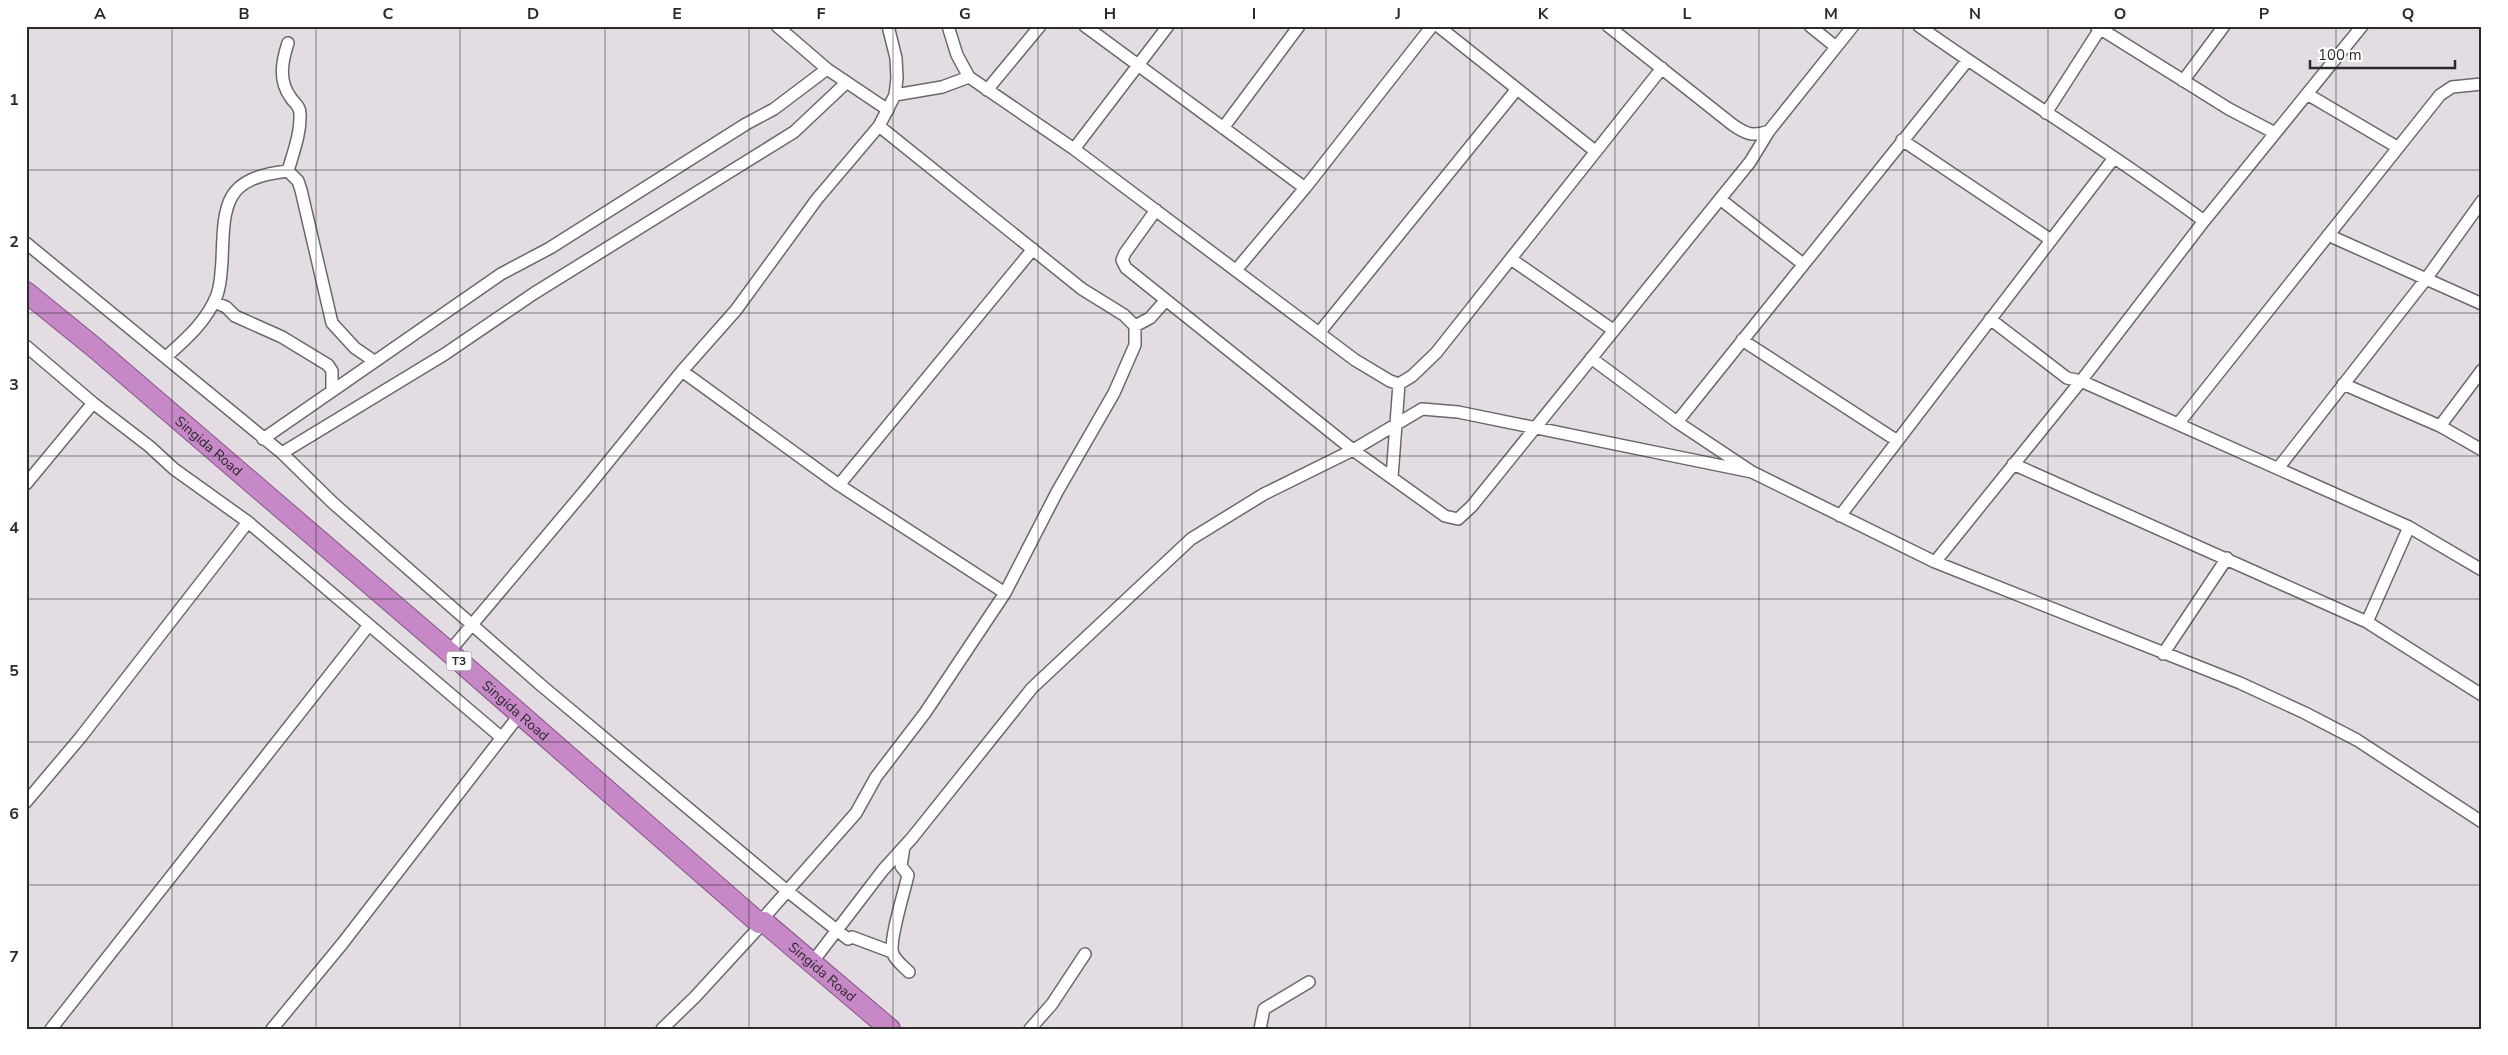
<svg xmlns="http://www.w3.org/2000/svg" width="2508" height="1055" viewBox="0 0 2508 1055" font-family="'Nunito Sans',sans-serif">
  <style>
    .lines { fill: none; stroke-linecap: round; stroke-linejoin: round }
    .minor-casing { stroke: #6c676c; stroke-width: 14 }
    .trunk-casing { stroke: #865486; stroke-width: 22 }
    .minor { stroke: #fff; stroke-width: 11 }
    .trunk { stroke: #c688c6; stroke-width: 20 }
    .grid { fill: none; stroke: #2c2a2c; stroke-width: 1; stroke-opacity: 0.55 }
    .labels { text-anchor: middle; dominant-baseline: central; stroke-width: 4; stroke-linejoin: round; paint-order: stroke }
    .shield { fill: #fff; stroke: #6b6a6b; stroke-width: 1 }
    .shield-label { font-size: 12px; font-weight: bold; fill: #2c2a2c }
    .street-label { font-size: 14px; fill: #2c2a2c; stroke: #fff }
    .neatline { fill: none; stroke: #2c2a2c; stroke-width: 2 }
    .grid-label { font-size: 16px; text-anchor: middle; font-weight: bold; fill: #2c2a2c }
  </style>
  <rect width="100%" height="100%" fill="#e3dde3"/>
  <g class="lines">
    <g class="minor-casing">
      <path id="minor" d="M777,26l50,43 61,41
        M948,26l9,29 12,22 105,72 281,211 35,21 9,3 13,-8 24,-23 226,-285
        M1085,26l220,162
        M1438,26l157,125
        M1608,26l125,99c13,9 20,12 36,6l84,-105
        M1810,26l26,21
        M1919,26c94,67 193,126 285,195
        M2096,26l133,83 46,24
        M288,43c-6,18 -10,38 3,55 4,6 9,8 9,16 1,19 -7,39 -12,57
        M2183,81l41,-55
        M987,90l53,-64
        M2307,94l90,53
        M895,95l47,-8 27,-10
        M2046,113l54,-84
        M1223,128l76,-102
        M1902,140l149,100
        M1074,149l94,-123
        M1720,199l83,65
        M1156,210l-31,43 -3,7 4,8 227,182 92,66 13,3 14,-13 248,-307 30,-37 19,-31
        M2328,235l154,69
        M26,243l256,210 51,50 209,183 244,204 62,49 4,-2 40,15
        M1511,259l102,71
        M1237,269l68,-81 127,-162
        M214,302l12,5 9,9 47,21 46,28 4,6v20
        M1990,319l77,59 14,3 328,146 73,43
        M1135,326l15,-8 16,-18
        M1319,333l198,-244
        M1742,340l154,100
        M26,346l67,57 56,43 25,23 74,53 254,216
        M166,357c20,-18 41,-36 51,-62 4,-11 4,-23 5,-34 2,-57 1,-83 66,-90l10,10 3,9 31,133 23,25 19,13
        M1591,358l86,64 75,50 183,90 305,121 65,30 52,27 125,82
        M682,371l157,114 166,108
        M2343,384l97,42 42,24
        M1677,422l290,-361
        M2178,424l262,-329 12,-8 30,-3
        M2440,426l42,-56
        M263,439l238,-165 49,-26 196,-124 28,-15 53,-40
        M282,453l163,-99 88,-60 261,-162 52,-49
        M2013,464l354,158 115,73
        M2279,467l147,-188 56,-78
        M1392,477l7,-93
        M26,484l67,-81
        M839,485l194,-236
        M1840,516l274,-358
        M1935,562l146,-181 123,-160 158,-195
        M2367,622l42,-95
        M449,652l138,-164 95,-117 54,-61 81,-111 62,-73 16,-31 2,-17 -1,-20 -8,-32
        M2163,654l64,-96
        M26,802l54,-64 168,-216
        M904,847l-3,19 7,9c-3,15 -20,67 -15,79 3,7 10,12 16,18
        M759,923l97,-110 20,-36 49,-64 80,-120 52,-101 57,-99 21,-48v-19l-11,-11 -42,-26 -203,-163
        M811,964l72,-94 29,-32 120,-150 159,-149 73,-45 89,-44 69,-41 36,3 294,60
        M51,1029l318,-404
        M272,1029l70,-85 178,-230
        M662,1029l33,-32 69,-75
        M1030,1029l22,-25 33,-50
        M1260,1029l4,-20 45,-27"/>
    </g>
    <g class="trunk-casing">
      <g id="trunk">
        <path id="s1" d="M26,292l69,56 354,304 310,271 5,-1 126,107"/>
      </g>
    </g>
    <use href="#minor" class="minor"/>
    <use href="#trunk" class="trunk"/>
  </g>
  <path class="grid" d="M172,26v1003M316,26v1003M460,26v1003M605,26v1003M749,26v1003M893,26v1003M1038,26v1003M1182,26v1003M1326,26v1003M1470,26v1003M1615,26v1003M1759,26v1003M1903,26v1003M2048,26v1003M2192,26v1003M2336,26v1003M26,170h2456M26,313h2456M26,456h2456M26,599h2456M26,742h2456M26,885h2456"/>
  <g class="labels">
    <rect class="shield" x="446.5" y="651.5" width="25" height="19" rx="4"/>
    <g class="shield-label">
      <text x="459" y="661">T3</text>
    </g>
    <g class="street-label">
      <text stroke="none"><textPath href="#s1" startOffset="239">Singida Road</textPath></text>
      <text stroke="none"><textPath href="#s1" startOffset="644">Singida Road</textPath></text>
      <text stroke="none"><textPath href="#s1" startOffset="1049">Singida Road</textPath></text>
    </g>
  </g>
  <rect width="2508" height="1055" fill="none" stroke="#ffffff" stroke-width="55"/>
  <path d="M2310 60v8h145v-8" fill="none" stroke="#2c2a2c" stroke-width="2.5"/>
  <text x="2318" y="60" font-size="15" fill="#2c2a2c" stroke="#ffffff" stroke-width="4" paint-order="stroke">100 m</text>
  <rect x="28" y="28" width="2452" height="1000" class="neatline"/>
  <g class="grid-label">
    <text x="100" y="19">A</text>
    <text x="244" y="19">B</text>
    <text x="388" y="19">C</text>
    <text x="533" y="19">D</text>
    <text x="677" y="19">E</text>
    <text x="821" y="19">F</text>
    <text x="965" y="19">G</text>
    <text x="1110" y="19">H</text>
    <text x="1254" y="19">I</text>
    <text x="1398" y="19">J</text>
    <text x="1543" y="19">K</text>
    <text x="1687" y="19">L</text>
    <text x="1831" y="19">M</text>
    <text x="1975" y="19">N</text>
    <text x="2120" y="19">O</text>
    <text x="2264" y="19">P</text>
    <text x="2408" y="19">Q</text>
    <text x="14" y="105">1</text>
    <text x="14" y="247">2</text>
    <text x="14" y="390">3</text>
    <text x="14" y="533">4</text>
    <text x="14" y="676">5</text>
    <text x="14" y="819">6</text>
    <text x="14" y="962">7</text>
  </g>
</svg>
